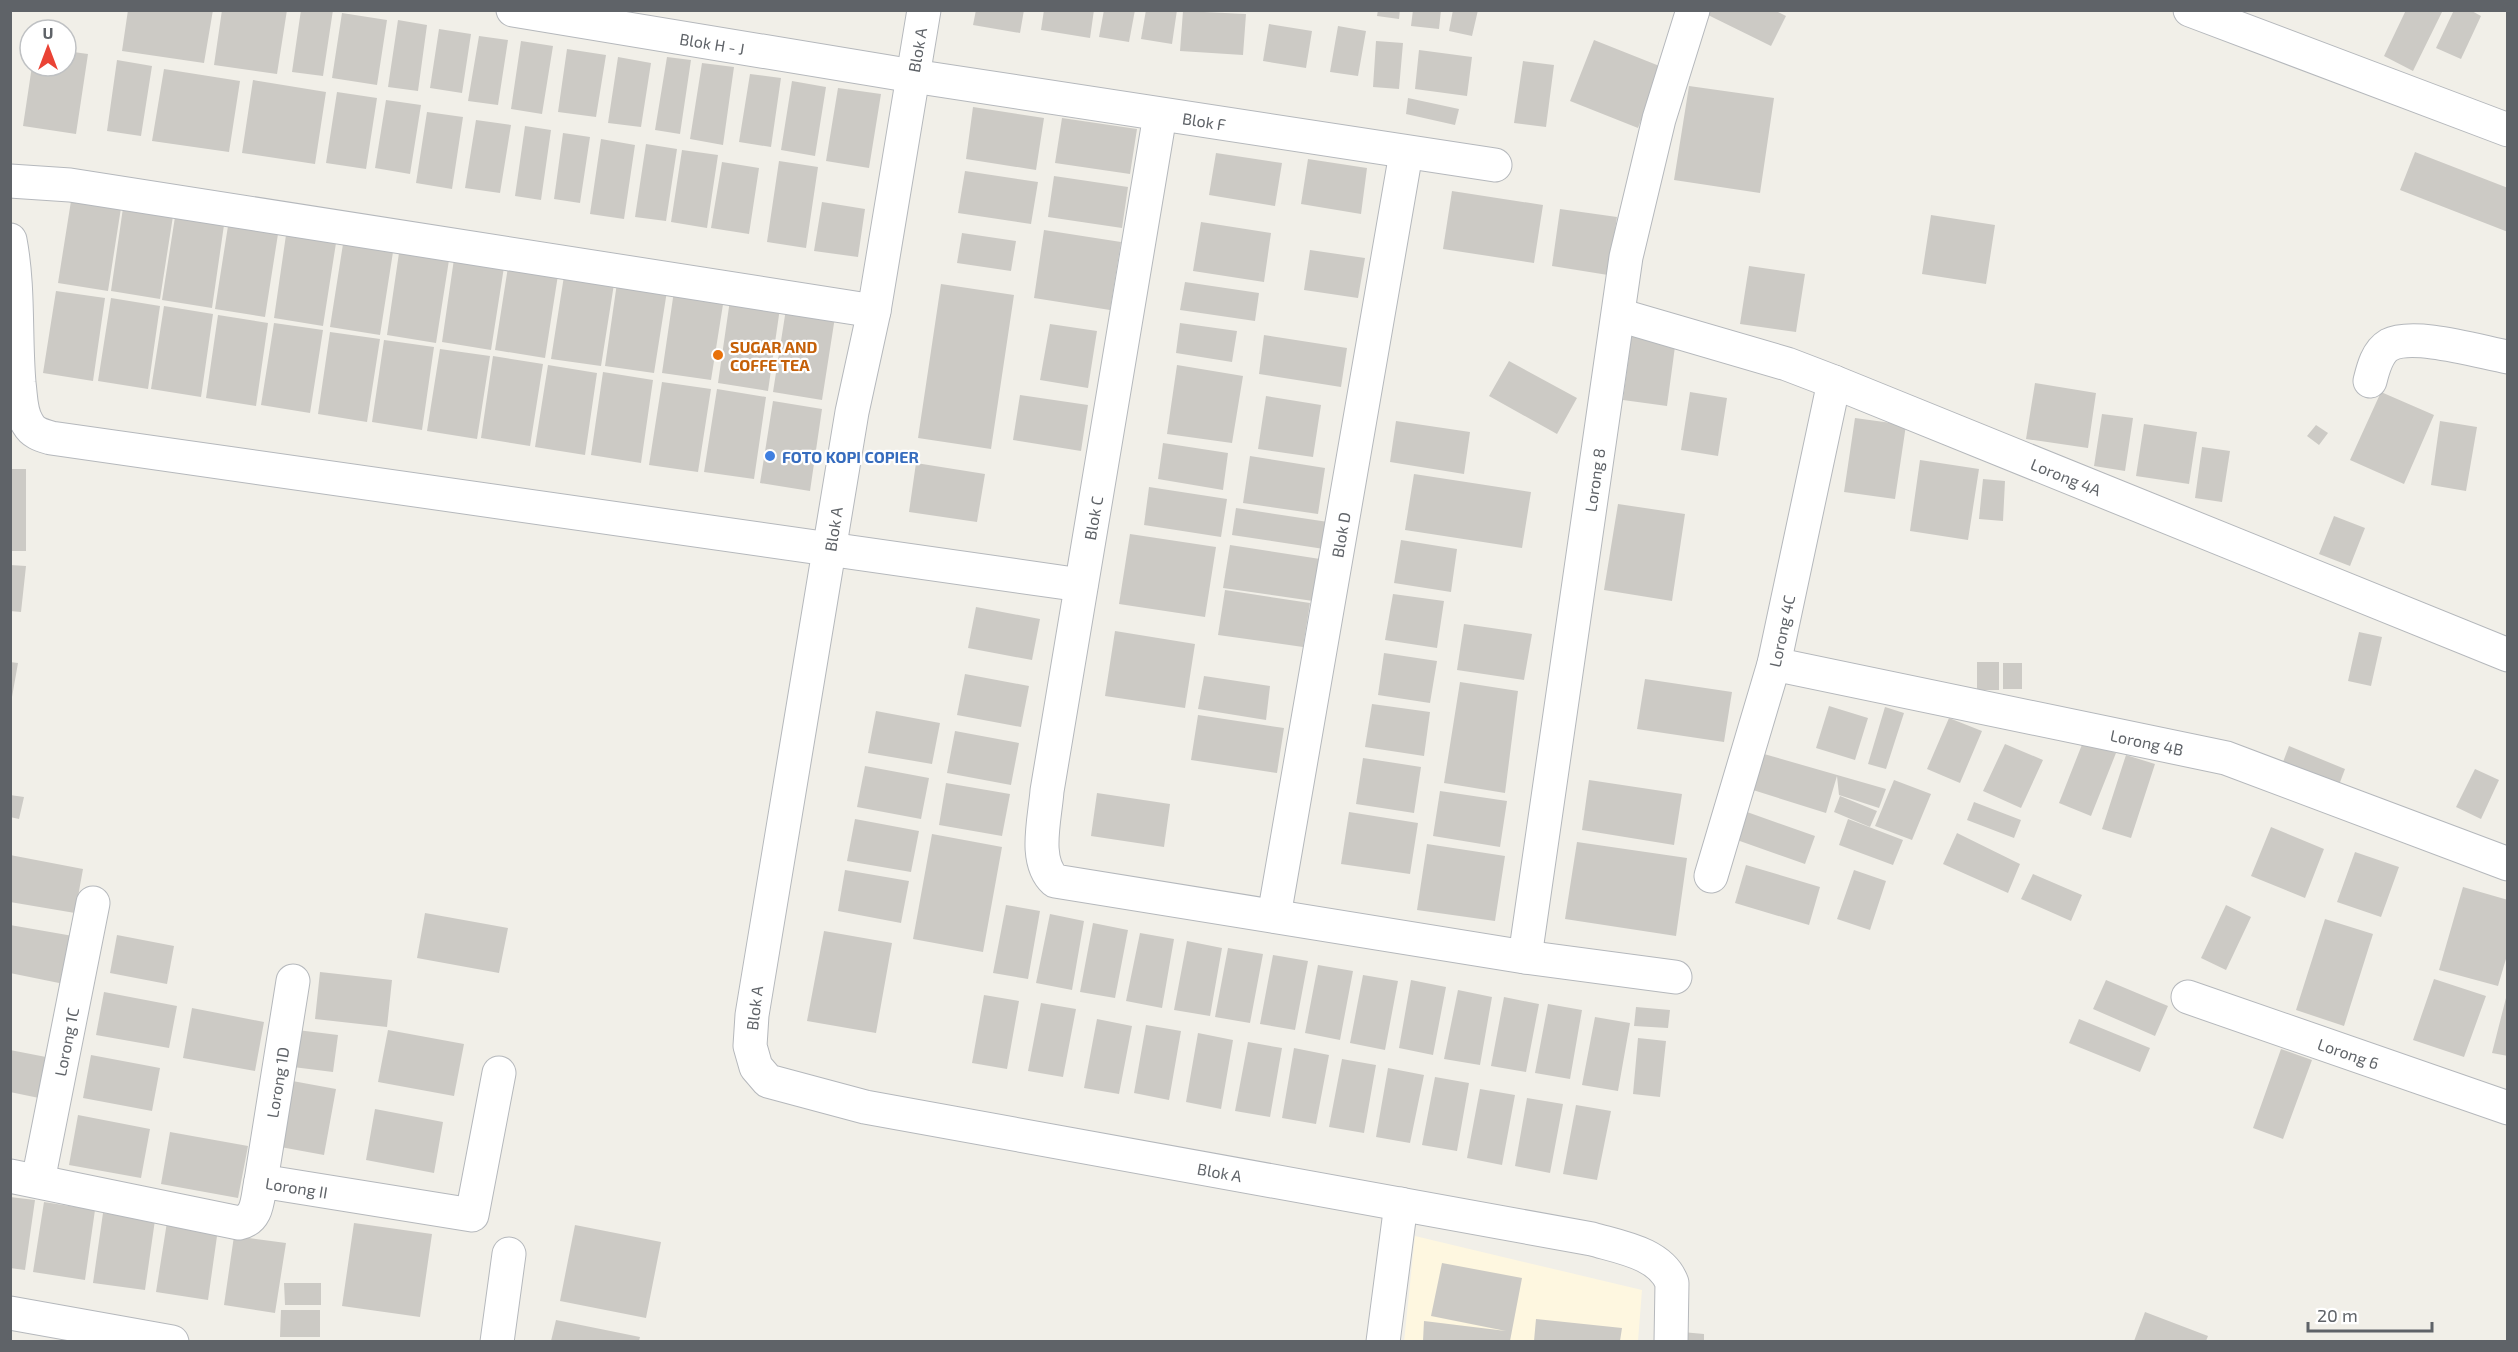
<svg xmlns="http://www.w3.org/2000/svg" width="2518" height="1352" viewBox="0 0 2518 1352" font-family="'Exo 2',sans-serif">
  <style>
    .commercial { fill: #fef7e0 }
    .building { fill: #cccac5 }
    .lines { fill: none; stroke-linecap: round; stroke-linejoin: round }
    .minor-casing { stroke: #b5b8bc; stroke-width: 35 }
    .minor { stroke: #fff; stroke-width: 33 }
    .food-dot { fill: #e8710a; stroke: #fff; stroke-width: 2 }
    .shop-dot { fill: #3f7fe0; stroke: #fff; stroke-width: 2 }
    .labels { text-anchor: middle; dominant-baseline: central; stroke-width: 4.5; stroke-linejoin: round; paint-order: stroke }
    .street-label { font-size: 16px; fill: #5f6368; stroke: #fff }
    .food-label { font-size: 16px; font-weight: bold; fill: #c56008; stroke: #fff; text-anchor: start }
    .shop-label { font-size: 16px; font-weight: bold; fill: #366cbe; stroke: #fff; text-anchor: start }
  </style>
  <rect width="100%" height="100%" fill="#f1efe8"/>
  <path class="commercial" d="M1415,1236l227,54 -4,51 -234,1z"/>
  <path class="building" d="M128,10h85l-9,53 -82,-12z
    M222,10h65l-10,64 -63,-9z
    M301,10h32l-10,66 -31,-4z
    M976,10h48l-4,23 -47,-8z
    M1044,10h50l-4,28 -49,-8z
    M1104,10h31l-6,32 -30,-5z
    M1146,10h31l-5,34 -31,-5z
    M1378,10h22l-1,9 -22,-3z
    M1413,10h28l-2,19 -28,-3z
    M1453,10h25l-6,26 -23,-5z
    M1710,10h64l12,6 -15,30 -63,-31z
    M2406,10h37l-30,61 -29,-15z
    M2454,10h16l11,6 -20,43 -25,-11z
    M1183,11l63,3 -3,41 -63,-4z
    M342,13l45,7 -10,65 -45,-7z
    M398,20l29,5 -9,66 -30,-4z
    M1269,24l43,7 -6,37 -43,-7z
    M1338,26l28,5 -8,45 -28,-4z
    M439,29l32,5 -9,59 -32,-5z
    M479,36l29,4 -10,65 -30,-4z
    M1594,40l68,27 -24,61 -68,-27z
    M521,41l32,5 -11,68 -31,-5z
    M1376,41l27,2 -4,46 -26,-2z
    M567,49l39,6 -10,62 -38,-5z
    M1419,50l53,7 -5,39 -52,-7z
    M66,51l22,3 -12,80 -53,-8 9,-60h34z
    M618,57l33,6 -10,64 -33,-4z
    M667,57l24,3 -11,74 -25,-4z
    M117,60l35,6 -11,70 -34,-5z
    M1523,61l31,4 -8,62 -32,-4z
    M702,63l32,4 -11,78 -33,-6z
    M164,69l76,12 -11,71 -77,-11z
    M750,74l31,4 -10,69 -32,-5z
    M253,80l73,12 -11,72 -73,-11z
    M792,81l34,6 -11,69 -34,-6z
    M1689,86l85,12 -14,95 -86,-13z
    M838,88l43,6 -12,74 -43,-7z
    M337,92l40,6 -11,71 -40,-6z
    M1408,98l51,11 -4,16 -49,-11z
    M386,100l35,5 -11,69 -35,-6z
    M973,107l71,11 -8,52 -70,-11z
    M427,112l36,5 -11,72 -36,-6z
    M1062,118l75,11 -7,45 -75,-11z
    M476,120l35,5 -11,68 -35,-5z
    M525,126l26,4 -10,70 -26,-4z
    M563,133l27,4 -10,66 -26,-4z
    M601,139l34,6 -11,74 -34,-5z
    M646,144l31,5 -11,72 -31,-4z
    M682,150l36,5 -11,73 -36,-6z
    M2415,152l93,36v44l-108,-42z
    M1216,153l66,10 -7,43 -66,-11z
    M1308,159l59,9 -6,46 -60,-10z
    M779,161l39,6 -12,81 -39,-6z
    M722,162l37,6 -10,66 -38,-6z
    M965,171l73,11 -7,42 -73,-11z
    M1054,176l74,11 -6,41 -74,-11z
    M1452,191l91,14 -9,58 -91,-14z
    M71,201l50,7 -13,83 -50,-8z
    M822,202l43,7 -7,48 -44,-6z
    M123,208l50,8 -13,83 -49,-8z
    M1560,209l57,8 -9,58 -56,-9z
    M1931,215l64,10 -9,59 -64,-10z
    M175,217l49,8 -12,83 -50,-8z
    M1201,222l70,11 -7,49 -71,-11z
    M228,226l50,8 -13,83 -50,-8z
    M1044,230l77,12 -11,68 -76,-12z
    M962,233l54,8 -5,30 -54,-8z
    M286,235l50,8 -13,83 -49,-8z
    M343,244l50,8 -13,83 -50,-8z
    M1310,250l55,8 -7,40 -54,-8z
    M399,253l50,7 -13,83 -49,-8z
    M454,259l50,8 -13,83 -49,-8z
    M1749,266l56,8 -9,58 -56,-8z
    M508,267l50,8 -13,83 -50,-8z
    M564,276l50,8 -13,82 -50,-7z
    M1185,282l74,11 -4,28 -75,-11z
    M617,283l50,8 -13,82 -49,-7z
    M941,284l73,11 -23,154 -73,-11z
    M56,291l49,7 -12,83 -50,-8z
    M674,291l50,7 -13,82 -49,-7z
    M111,298l49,8 -12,83 -50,-8z
    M730,300l50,8 -12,83 -50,-8z
    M164,306l49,8 -12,83 -50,-8z
    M786,309l49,8 -13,83 -49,-8z
    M218,315l50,8 -12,83 -50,-8z
    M274,323l49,7 -13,83 -49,-8z
    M1180,323l57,8 -5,31 -56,-9z
    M1050,324l47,7 -9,57 -48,-8z
    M330,332l50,7 -13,83 -49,-8z
    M1632,333l44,6 -9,67 -44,-6z
    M1264,335l83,13 -6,39 -82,-13z
    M384,340l50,7 -12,83 -50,-8z
    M440,349l50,7 -13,83 -50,-8z
    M493,356l50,8 -13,82 -49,-8z
    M1509,361l68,37 -20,36 -68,-38z
    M548,365l49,8 -12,82 -50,-8z
    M1177,365l66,11 -11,67 -65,-9z
    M603,372l50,8 -12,83 -50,-8z
    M662,382l49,7 -13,83 -49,-7z
    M2035,383l61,10 -8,55 -62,-9z
    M717,389l49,8 -12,82 -50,-7z
    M1690,392l37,6 -9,58 -37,-6z
    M2381,392l53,23 -30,69 -54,-24z
    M1020,395l68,10 -7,46 -68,-11z
    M1266,396l55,9 -8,52 -55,-8z
    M773,401l49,8 -12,82 -50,-8z
    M2102,414l31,4 -8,53 -31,-5z
    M1855,418l51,7 -11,74 -51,-7z
    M1396,421l74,11 -6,42 -74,-12z
    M2440,421l37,6 -11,64 -35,-6z
    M2144,424l53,8 -8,52 -53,-8z
    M2316,425l12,8 -9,12 -12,-9z
    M1163,443l65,10 -5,37 -65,-11z
    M2202,447l28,4 -8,51 -27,-4z
    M1250,456l75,12 -7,46 -75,-11z
    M1920,460l59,9 -11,71 -58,-9z
    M916,463l69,11 -8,48 -68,-10z
    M10,469h16v82h-16z
    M1414,474l117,18 -9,56 -117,-18z
    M1983,479l22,2 -2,40 -24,-2z
    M1149,487l78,12 -6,38 -77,-12z
    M1618,504l67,10 -13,87 -68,-11z
    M1236,508l92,14 -4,27 -92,-14z
    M2334,516l31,12 -15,38 -31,-12z
    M1130,534l86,13 -11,70 -86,-13z
    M1401,540l56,9 -6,43 -57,-9z
    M1230,545l90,14 -7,42 -90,-13z
    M10,565l16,1 -5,46 -11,-1z
    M1225,590l85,13 -7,44 -85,-12z
    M1393,594l51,7 -7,47 -52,-8z
    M976,607l64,12 -8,41 -64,-12z
    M1464,624l68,10 -8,46 -67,-10z
    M1115,631l80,13 -10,64 -80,-12z
    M2359,632l23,5 -11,49 -23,-5z
    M1384,653l53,8 -7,42 -52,-8z
    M10,662l8,1 -6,34h-2z
    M1977,662h22v28h-22z
    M2003,663h19v26h-19z
    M965,674l64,12 -8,41 -64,-12z
    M1204,676l66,10 -4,34 -68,-11z
    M1645,679l87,13 -8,50 -87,-13z
    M1460,682l58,9 -13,102 -61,-10z
    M1372,704l58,8 -6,44 -59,-9z
    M1829,706l39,12 -13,42 -39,-12z
    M1885,707l19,6 -18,56 -18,-5z
    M876,711l64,12 -8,41 -64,-11z
    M1198,715l86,13 -7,45 -86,-13z
    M1949,718l33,13 -22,52 -33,-14z
    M955,731l64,12 -8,42 -64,-12z
    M2083,742l33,11 -25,63 -32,-13z
    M2005,744l38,16 -22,48 -38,-17z
    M2289,746l56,23 -6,16 -56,-23z
    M1764,754l122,35 -7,19 -40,-13 -2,-19 -11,37 -73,-23z
    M2126,755l29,9 -24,74 -29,-9z
    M1363,758l58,9 -7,46 -58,-9z
    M865,766l64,12 -8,41 -64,-12z
    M2475,769l24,11 -18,39 -25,-12z
    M1589,780l93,14 -8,51 -92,-15z
    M1894,780l37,14 -19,46 -37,-14z
    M946,783l64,11 -8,42 -63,-11z
    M1440,791l67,10 -7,46 -67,-11z
    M1097,793l73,11 -6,43 -73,-11z
    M10,795l14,2 -5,22 -9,-2z
    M1840,796l37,15 -7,16 -36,-15z
    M1974,802l47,18 -7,18 -47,-18z
    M1349,812l69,11 -8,51 -69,-10z
    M1747,812l68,24 -10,28 -68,-24z
    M855,819l64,12 -8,41 -64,-11z
    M1848,819l55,21 -10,25 -54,-20z
    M2271,827l53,22 -19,49 -54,-22z
    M1957,833l63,31 -12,29 -65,-29z
    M932,834l70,13 -19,105 -70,-13z
    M1577,842l110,16 -11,78 -111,-17z
    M1427,844l78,12 -10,65 -78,-11z
    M2355,852l44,15 -18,50 -44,-15z
    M10,855l73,14 -8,44 -65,-11z
    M1746,865l74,22 -11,38 -74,-22z
    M845,870l64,11 -8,42 -63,-12z
    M1854,870l32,11 -16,49 -33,-11z
    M2033,874l49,21 -11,26 -50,-22z
    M2463,887l45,13v52l-10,34 -59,-16z
    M1006,905l34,6 -12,68 -35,-6z
    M2226,905l25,12 -25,53 -25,-12z
    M425,913l83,15 -9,45 -82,-15z
    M1050,914l34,7 -12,69 -36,-7z
    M2325,919l48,15 -29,92 -48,-16z
    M1093,923l35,7 -13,68 -35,-6z
    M10,925l63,11 -9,48 -54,-11z
    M824,931l68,12 -16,90 -69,-12z
    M1140,933l34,6 -12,69 -36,-7z
    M117,935l57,11 -7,38 -57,-11z
    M1187,941l35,7 -12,68 -36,-6z
    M1228,948l35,6 -13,69 -35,-6z
    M1273,955l35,6 -13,69 -35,-6z
    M1318,965l35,6 -13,69 -35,-7z
    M320,972l72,8 -5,47 -72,-8z
    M1363,975l35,6 -13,69 -35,-7z
    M2434,979l52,17 -22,61 -51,-17z
    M1411,980l35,7 -13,68 -34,-7z
    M2106,980l62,26 -13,30 -62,-27z
    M1458,990l34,7 -12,68 -36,-6z
    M104,992l73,14 -8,42 -73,-13z
    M2507,994h1v62l-16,-3z
    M984,995l35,6 -12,68 -35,-6z
    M1504,997l35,7 -13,68 -35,-6z
    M1041,1003l35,6 -13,68 -35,-6z
    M1548,1004l34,6 -12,69 -35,-6z
    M1636,1007l34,3 -2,18 -34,-2z
    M192,1008l72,14 -9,49 -72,-13z
    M1595,1017l35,6 -12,68 -36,-6z
    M1097,1019l35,7 -13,68 -35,-6z
    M2079,1019l71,29 -10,24 -71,-29z
    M1146,1025l35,6 -12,69 -35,-7z
    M297,1030l41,5 -5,37 -40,-5z
    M388,1030l76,14 -10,52 -76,-14z
    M1198,1033l35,7 -12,69 -35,-7z
    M1638,1038l28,3 -6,56 -27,-3z
    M1248,1042l34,6 -12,69 -35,-6z
    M1294,1048l35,7 -13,69 -34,-6z
    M2281,1049l31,11 -29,79 -30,-11z
    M10,1050l36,7 -7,41 -29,-6z
    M91,1055l69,13 -8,43 -69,-13z
    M1342,1059l34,6 -12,68 -35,-6z
    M1388,1068l36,7 -14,68 -34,-6z
    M1435,1077l34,6 -12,68 -35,-6z
    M287,1080l49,9 -12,66 -49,-9z
    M1480,1089l35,6 -13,70 -35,-7z
    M1527,1098l36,6 -13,69 -35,-7z
    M1576,1105l35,6 -14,69 -34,-6z
    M375,1109l68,13 -9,51 -68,-13z
    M78,1115l72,14 -9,49 -72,-13z
    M170,1132l78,14 -10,52 -77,-14z
    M10,1197l25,3 -10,70 -15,-2z
    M44,1202l51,8 -10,70 -52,-8z
    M103,1213l52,7 -10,70 -52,-7z
    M167,1222l51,7 -10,71 -52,-8z
    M354,1223l78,11 -12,83 -78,-11z
    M575,1225l86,17 -15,76 -86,-17z
    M234,1236l52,7 -11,70 -51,-8z
    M1442,1263l80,15 -12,63h-87l1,-20 82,10 -75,-15z
    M284,1283h37v22h-36z
    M281,1310h39v27h-40z
    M2145,1312l63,24 -2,5h-72z
    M1536,1319l86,9 -2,13h-86z
    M556,1320l84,17 -1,4h-88z
    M1682,1332l22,2v7h-23z"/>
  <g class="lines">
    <g class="minor-casing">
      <g id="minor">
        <path id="s1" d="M513,10l400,66 582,89"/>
        <path id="s2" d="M924,10l-50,301 -22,101 -100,603 -2,31 6,21 12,14 97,26 727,132c27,8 69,14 80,44l-1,59"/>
        <path d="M2190,10l318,120"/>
        <path d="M1160,115l-113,676c-2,28 -14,70 8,90l470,76 150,20"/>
        <path d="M10,181l60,4 804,126"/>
        <path d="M10,240c9,47 5,96 9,143 2,14 1,29 9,41 5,9 13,11 23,14l1030,147"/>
        <path id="s3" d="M1619,315l168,49 47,18 674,273"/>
        <path d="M2370,381c3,-12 7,-29 19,-36 25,-13 91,7 119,12"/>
        <path id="s4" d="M1774,664l452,94 282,106"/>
        <path id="s5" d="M1711,876l63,-212 60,-282"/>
        <path id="s6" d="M1274,916l132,-763"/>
        <path id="s7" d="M1525,957l101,-700 33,-138 34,-109"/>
        <path id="s8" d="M2188,997l320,111"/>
        <path id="s9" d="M10,1176l229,47c20,-4 18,-25 22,-42l211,34 27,-142"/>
        <path id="s10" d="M38,1181l55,-278"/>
        <path id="s11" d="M261,1181l32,-200"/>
        <path d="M10,1313l162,29"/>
        <path d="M497,1342l12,-88"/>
        <path d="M1383,1342l18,-138"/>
      </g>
    </g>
    <use href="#minor" class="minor"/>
  </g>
  <circle class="food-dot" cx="718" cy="355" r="6"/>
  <circle class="shop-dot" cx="770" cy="456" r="6"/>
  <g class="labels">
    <g class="street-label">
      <text stroke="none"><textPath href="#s1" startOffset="202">Blok H - J</textPath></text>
      <text transform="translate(917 50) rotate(-80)">Blok A</text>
      <text stroke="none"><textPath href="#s1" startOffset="700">Blok F</textPath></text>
      <text stroke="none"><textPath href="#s3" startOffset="476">Lorong 4A</textPath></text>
      <text stroke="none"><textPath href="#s7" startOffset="482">Lorong 8</textPath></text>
      <text transform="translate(1093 518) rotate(-80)">Blok C</text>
      <text transform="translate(833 529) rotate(-81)">Blok A</text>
      <text stroke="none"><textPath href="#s6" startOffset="387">Blok D</textPath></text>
      <text stroke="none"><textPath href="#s5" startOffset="255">Lorong 4C</textPath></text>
      <text stroke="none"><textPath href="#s4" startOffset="381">Lorong 4B</textPath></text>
      <text transform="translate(754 1008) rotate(-83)">Blok A</text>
      <text stroke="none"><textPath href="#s10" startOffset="142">Lorong 1C</textPath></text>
      <text stroke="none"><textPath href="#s8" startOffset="170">Lorong 6</textPath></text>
      <text stroke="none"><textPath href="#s11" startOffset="100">Lorong 1D</textPath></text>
      <text stroke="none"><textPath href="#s2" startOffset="1552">Blok A</textPath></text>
      <text stroke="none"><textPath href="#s9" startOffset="321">Lorong II</textPath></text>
    </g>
    <g class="food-label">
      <text x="730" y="346">SUGAR AND<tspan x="730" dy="18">COFFE TEA</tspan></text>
    </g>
    <g class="shop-label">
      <text x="782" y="456">FOTO KOPI COPIER</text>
    </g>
  </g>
  <rect width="2518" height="1352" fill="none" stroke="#5f6368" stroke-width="24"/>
  <g transform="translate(48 48)"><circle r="28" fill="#ffffff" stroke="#bfc1c3" stroke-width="1.5"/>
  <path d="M0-4.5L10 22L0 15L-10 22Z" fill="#ea4335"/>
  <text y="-9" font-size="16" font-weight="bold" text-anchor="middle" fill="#5f6368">U</text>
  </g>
  <path d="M2308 1322v9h124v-9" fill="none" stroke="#5f6368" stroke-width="3"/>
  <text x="2317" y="1322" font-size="18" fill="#5f6368" stroke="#ffffff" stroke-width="4.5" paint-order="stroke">20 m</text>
</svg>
